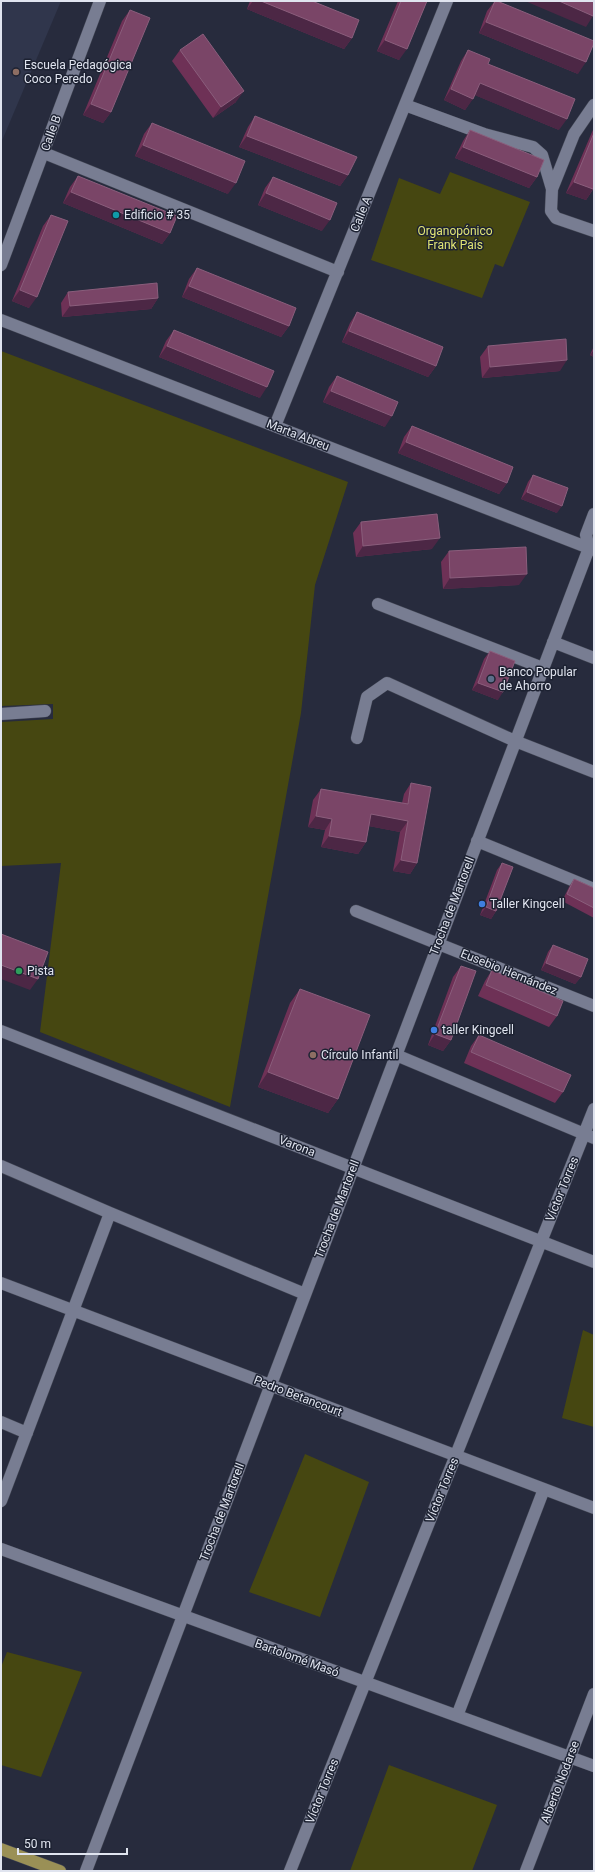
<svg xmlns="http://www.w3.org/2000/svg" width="595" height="1872" viewBox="0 0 595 1872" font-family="Roboto,sans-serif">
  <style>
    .built { fill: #30364c }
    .green { fill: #464711 }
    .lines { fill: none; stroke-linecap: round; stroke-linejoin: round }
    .minor-casing { stroke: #424654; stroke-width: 13 }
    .major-casing { stroke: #424654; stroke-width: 13 }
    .minor { stroke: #787d92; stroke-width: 12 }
    .major { stroke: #9a9056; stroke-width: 12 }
    .wall { fill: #6e3156 }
    .shaded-wall { fill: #4c2745 }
    .building { fill: #7a4567; stroke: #8a5e7c }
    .education-dot { fill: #8d6e63; stroke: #1d2232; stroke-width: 1.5 }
    .culture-dot { fill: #0f9aa8; stroke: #1d2232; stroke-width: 1.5 }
    .service-dot { fill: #5c6f8a; stroke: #1d2232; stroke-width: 1.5 }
    .shop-dot { fill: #3f7fe0; stroke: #1d2232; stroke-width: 1.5 }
    .leisure-dot { fill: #2e9e5b; stroke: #1d2232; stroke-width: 1.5 }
    .labels { text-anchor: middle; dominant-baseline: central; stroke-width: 3; stroke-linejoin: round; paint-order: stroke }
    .poi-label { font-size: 12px; fill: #e0e4ef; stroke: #1d2232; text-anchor: start }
    .street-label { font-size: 12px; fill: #e0e4ef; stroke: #1d2232 }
    .park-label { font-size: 12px; fill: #e0e474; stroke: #1d2232 }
  </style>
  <rect width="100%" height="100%" fill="#272b3d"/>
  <path class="built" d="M1,1h60l-60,142z"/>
  <path class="green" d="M450,172l80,30 -27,65 -8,-3 -13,34 -111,-38 28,-82 41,16z
    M1,351l347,131 -33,103 -14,128 -71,394 -190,-75 21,-169 -60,3v-144l52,-3v-15l-52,2z
    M583,1330l11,5v92l-32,-9z
    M305,1454l64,28 -49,135 -71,-25z
    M7,1652l75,20 -41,105 -40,-12v-98z
    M389,1765l108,40 -25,66h-122z"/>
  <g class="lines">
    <g class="minor-casing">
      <path id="minor" d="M405,105l79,29 49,13 9,8 10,34 -1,22 5,7 38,13
        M44,153l294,119
        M552,189l22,-55 20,-29
        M1,265l99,-264
        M1,320l593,230
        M275,426l172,-425
        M378,604l165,64
        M553,642l41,16
        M1,714l44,-3
        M357,738l10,-41 20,-14 128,58 79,31
        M477,841l117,48
        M356,911l238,95
        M1,1031l593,231
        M396,1055l198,83
        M1,1166l109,47 195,81
        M1,1283l593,225
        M1,1422l26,11
        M1,1501l109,-288
        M1,1549l593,217
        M457,1716l87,-227
        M86,1871l503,-1323 -3,-13 8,-21
        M290,1871l304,-762
        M526,1871l68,-177"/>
    </g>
    <g class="major-casing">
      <path id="major" d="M1,1849l59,22"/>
    </g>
    <use href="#minor" class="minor"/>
    <use href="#major" class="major"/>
  </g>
  <path class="wall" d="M250,1h62l40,37 -8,11 -97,-40z
    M398,1h29l-28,59 -22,-9z
    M495,1l83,73 -99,-41 8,-22z
    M130,10l-19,102 -8,11 -20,-8 39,-94z
    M180,50l56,52 -23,16 -41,-57z
    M468,50l20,14 71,66 -84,-35 -10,15 -21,-10 17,-39z
    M255,116l93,59 -8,11 -101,-39 9,-20z
    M152,123l76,71 -93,-38 9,-22z
    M594,128v60l-8,12 -20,-7 26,-61z
    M470,130l67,47 -8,11 -74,-30 8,-17z
    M78,176l92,57 -8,11 -99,-41 7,-16z
    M273,177l49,54 -64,-26 7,-17z
    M51,215l-22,93 -17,-7 31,-75z
    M197,268l92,58 -8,11 -99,-40 7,-18z
    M68,292l90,6 -7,11 -89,8 -1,-14z
    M357,312l79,54 -8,11 -86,-35 8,-19z
    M174,330l86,68 -101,-41 7,-16z
    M488,346l72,25 -78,7 -2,-21z
    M594,346v11l-4,-2z
    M337,376l48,51 -62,-25 6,-15z
    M412,426l95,57 -8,11 -101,-41 6,-16z
    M533,475l24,38 -36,-14 7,-17z
    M361,522l71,27 -76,8 -3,-24z
    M449,551l70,34 -76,4 -2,-27z
    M490,651l8,49 -26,-10 12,-31z
    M411,783l6,80 -7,11 -17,-3 7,-39 -31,-6 -3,16 -8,12 -37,-7 4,-17 -17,-3 5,-27 8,-11 81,14 2,-9z
    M502,863l-6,48 -5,8 -11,-4 17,-45z
    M574,879l20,9v30l-32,-17 7,-14z
    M553,945l28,32 -6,7 -34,-14 7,-18z
    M461,966l-10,74 -8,11 -15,-6 25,-68z
    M492,970l65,46 -8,11 -71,-31 7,-15z
    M300,989l38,110 -10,14 -70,-26 32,-84z
    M479,1035l84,57 -8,11 -91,-40 7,-17z"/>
  <path class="shaded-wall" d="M253,1h8l91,37 -8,11 -97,-40z
    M525,1h34l34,15 -7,11z
    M486,22l100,40 -8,12 -99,-41z
    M385,40l22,9 -8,11 -22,-9z
    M480,83l87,36 -8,11 -87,-36z
    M451,89l22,10 -8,11 -21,-10z
    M244,91l-8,11 -23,16 8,-11z
    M91,104l20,8 -8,11 -20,-8z
    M247,136l101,39 -8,11 -101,-39z
    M143,145l93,38 -8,11 -93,-38z
    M463,147l74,30 -8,11 -74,-30z
    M574,182l19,7 -7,11 -20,-7z
    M71,192l99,41 -8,11 -99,-41z
    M266,193l64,27 -8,11 -64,-26z
    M189,286l100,40 -8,11 -99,-40z
    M20,290l17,7 -8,11 -17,-7z
    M158,298l-7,11 -89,8 8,-11z
    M349,331l87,35 -8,11 -86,-35z
    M167,346l100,41 -7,11 -101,-41z
    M594,350v7l-4,-2z
    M567,360l-7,11 -78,7 8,-11z
    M331,391l61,25 -7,11 -62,-25z
    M406,442l101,41 -8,11 -101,-41z
    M527,492l35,14 -5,7 -36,-14z
    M440,538l-8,11 -76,8 7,-11z
    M527,574l-8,11 -76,4 7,-11z
    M478,683l25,9 -5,8 -26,-10z
    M371,814l37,7 -8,11 -37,-7z
    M316,816l16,3 -7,11 -17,-3z
    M329,836l37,6 -8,12 -37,-7z
    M401,860l16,3 -7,11 -17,-3z
    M486,907l10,4 -5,8 -11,-4z
    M546,963l35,14 -6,7 -34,-14z
    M1,965l37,14 -8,11 -29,-11z
    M435,1034l16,6 -8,11 -15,-6z
    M268,1072l70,27 -10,14 -70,-26z"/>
  <path class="building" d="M261,1h51l47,19 -7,18z
    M401,1h26l-20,48 -22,-9z
    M495,1h2l97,40v2l-8,19 -100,-40z
    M559,1h35v13l-1,2z
    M130,10l20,8 -39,94 -20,-8z
    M203,34l41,57 -23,16 -41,-57z
    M468,50l22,9 -2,5 87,35 -8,20 -87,-36 -7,16 -22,-10z
    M255,116l102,41 -9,18 -101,-39z
    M152,123l93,38 -9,22 -93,-38z
    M470,130l74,30 -7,17 -74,-30z
    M594,133v55l-1,1 -19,-7z
    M78,176l99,40 -7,17 -99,-41z
    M273,177l64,26 -7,17 -64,-27z
    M51,215l17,6 -31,76 -17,-7z
    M197,268l99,40 -7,18 -100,-40z
    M157,283l1,15 -88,8 -2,-14z
    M357,312l86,35 -7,19 -87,-35z
    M174,330l100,41 -7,16 -100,-41z
    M566,339l1,21 -77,7 -2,-21z
    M337,376l61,26 -6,14 -61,-25z
    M412,426l101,41 -6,16 -101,-41z
    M533,475l35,13 -6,18 -35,-14z
    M437,514l3,24 -77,8 -2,-24z
    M526,547l1,27 -77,4 -1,-27z
    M490,651l25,10 -12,31 -25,-9z
    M411,783l20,4 -14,76 -16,-3 7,-39 -37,-7 -5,28 -37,-6 3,-17 -16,-3 5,-27 87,15z
    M502,863l11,4 -17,44 -10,-4z
    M574,879l20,9v20l-27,-14z
    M1,934l47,18 -10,27 -37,-14z
    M553,945l35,14 -7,18 -35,-14z
    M461,966l15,5 -25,69 -16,-6z
    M492,970l71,31 -6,15 -71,-31z
    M300,989l70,26 -32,84 -70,-27z
    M479,1035l92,40 -8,17 -92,-40z"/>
  <g class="education-dot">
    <circle cx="16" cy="72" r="4"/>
    <circle cx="313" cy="1055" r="4"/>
  </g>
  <circle class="culture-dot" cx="116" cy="215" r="4"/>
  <circle class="service-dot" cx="491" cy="679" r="4"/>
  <g class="shop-dot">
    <circle cx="482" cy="904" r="4"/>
    <circle cx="434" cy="1030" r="4"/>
  </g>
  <circle class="leisure-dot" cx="19" cy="971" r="4"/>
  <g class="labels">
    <g class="poi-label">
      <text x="24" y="65">Escuela Pedagógica<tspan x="24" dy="14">Coco Peredo</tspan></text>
      <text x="124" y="215">Edificio # 35</text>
      <text x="499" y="672">Banco Popular<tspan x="499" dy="14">de Ahorro</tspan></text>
      <text x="490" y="904">Taller Kingcell</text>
      <text x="27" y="971">Pista</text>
      <text x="442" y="1030">taller Kingcell</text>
      <text x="321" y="1055">Círculo Infantil</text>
    </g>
    <g class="street-label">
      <text transform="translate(51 133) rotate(-70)">Calle B</text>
      <text transform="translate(361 214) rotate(-68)">Calle A</text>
      <text transform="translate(298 435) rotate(21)">Marta Abreu</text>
      <text transform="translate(452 906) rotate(-69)">Trocha de Martorell</text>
      <text transform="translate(509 972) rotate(22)">Eusebio Hernández</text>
      <text transform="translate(297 1146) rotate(21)">Varona</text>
      <text transform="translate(562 1189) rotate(-68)">Víctor Torres</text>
      <text transform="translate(337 1209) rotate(-69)">Trocha de Martorell</text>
      <text transform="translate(298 1396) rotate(21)">Pedro Betancourt</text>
      <text transform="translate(442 1490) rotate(-68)">Víctor Torres</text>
      <text transform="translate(222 1512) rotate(-69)">Trocha de Martorell</text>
      <text transform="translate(297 1658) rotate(20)">Bartolomé Masó</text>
      <text transform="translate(560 1782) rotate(-69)">Alberto Nodarse</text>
      <text transform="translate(322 1791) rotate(-68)">Víctor Torres</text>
    </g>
    <g class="park-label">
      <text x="455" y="231">Organopónico<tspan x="455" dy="14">Frank País</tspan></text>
    </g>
  </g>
  <rect width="595" height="1872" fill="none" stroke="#e0e4ef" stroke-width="4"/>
  <path d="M18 1848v6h109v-6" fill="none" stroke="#e0e4ef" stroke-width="2"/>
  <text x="24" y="1848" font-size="12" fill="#e0e4ef" stroke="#1d2232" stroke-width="3" paint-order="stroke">50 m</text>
</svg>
